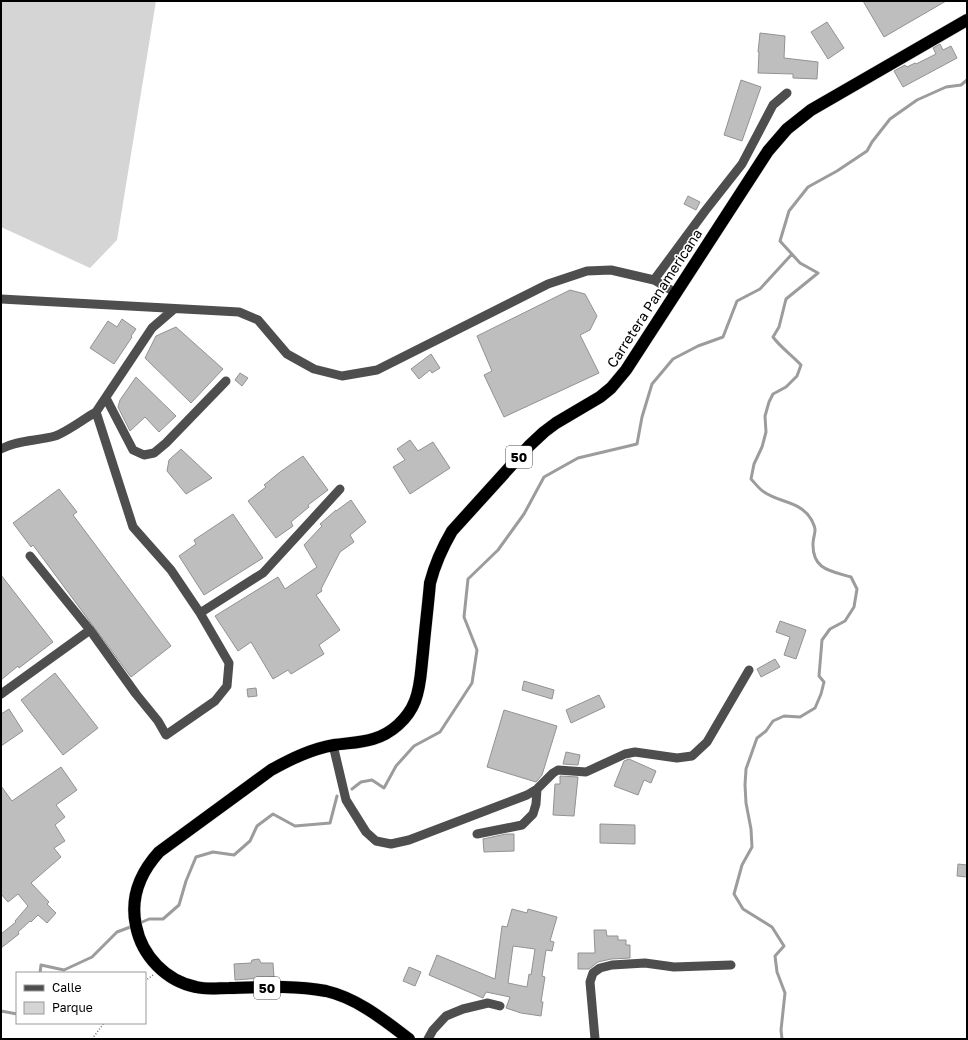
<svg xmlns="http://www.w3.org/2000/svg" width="968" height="1040" viewBox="0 0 968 1040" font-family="'Golos Text',sans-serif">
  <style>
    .green { fill: #d5d5d5 }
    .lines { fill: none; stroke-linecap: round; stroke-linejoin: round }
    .stream { stroke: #9c9c9c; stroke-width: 3 }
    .building { fill: #bebebe; stroke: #929292; fill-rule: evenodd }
    .highway-casing { stroke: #dbdbdb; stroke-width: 13 }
    .path { stroke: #707070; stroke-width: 1.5; stroke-dasharray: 1 2; stroke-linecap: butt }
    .minor { stroke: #4e4e4e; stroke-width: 9 }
    .highway { stroke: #000; stroke-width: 12 }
    .labels { text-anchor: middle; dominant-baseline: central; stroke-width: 3; stroke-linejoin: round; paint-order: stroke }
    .shield { fill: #fff; stroke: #4c4c4c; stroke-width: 1 }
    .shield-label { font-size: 13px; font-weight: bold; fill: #000 }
    .street-label { font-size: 14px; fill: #000; stroke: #fff }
  </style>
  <rect width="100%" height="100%" fill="#fff"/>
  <path class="green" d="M1,1h155l-39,239 -27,28 -89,-41z"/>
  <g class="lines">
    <path class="stream" d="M352,789l9,-7 11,-2 12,8 12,-22 18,-20 26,-14 32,-49 5,-33 -13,-33 4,-38 30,-29 26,-36 20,-37 34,-19 59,-14 5,-27 10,-33 21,-25 25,-13 25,-9 14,-36 23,-12 32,-35
      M138,924l11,-5h14l16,-14 7,-24 10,-24 17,-5 21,3 16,-14 7,-15 16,-12 22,12 35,-3 7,-27
      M40,973l1,-8 23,5 28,-13 25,-25 16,-6
      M1,1011l16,3
      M782,1039l-1,-9 4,-37 -8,-21 -2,-16 9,-10 -12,-19 -29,-18 -9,-15 8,-29 10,-18 -1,-18 -5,-26 -1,-18 1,-16 11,-31 9,-7 7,-10 11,-5 16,1 15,-9 6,-14 3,-12 -5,-6 3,-36 8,-11 15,-8 9,-14 3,-18 -6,-12c-20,-6 -39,-7 -38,-34 1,-12 5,-11 -2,-24 -11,-18 -31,-16 -47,-27 -5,-3 -9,-9 -13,-13l3,-15 8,-17 4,-15 -1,-16 4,-14 4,-8 13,-7 11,-11 4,-11c-9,-10 -20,-17 -28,-28l6,-10 7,-28 32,-26 -18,-10 -20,-22 9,-30 19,-24 29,-16 30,-20 5,-9 18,-23 27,-19 29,-13 15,-2 6,-5"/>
  </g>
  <path class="building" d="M863,1h83l-62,36z
    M827,22l17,26 -16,11 -17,-27z
    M760,33l25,3 -1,22 34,4 -1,17 -24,-1v-4l-35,-1 1,-21h-1z
    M940,44l3,6 8,-4 6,12 -54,29 -9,-16 11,-6 2,2 8,-4 1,1 20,-10 -3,-6z
    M741,80l20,7 -19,54 -18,-6z
    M688,196l12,6 -4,8 -12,-6z
    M570,290l15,4 12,22 -7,14 -10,5 19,38 -95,44 -20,-42 8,-4 -15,-35z
    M122,319l14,10 -5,7 1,1 -18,27 -24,-16 18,-27 9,6z
    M176,327l47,42 -32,34 -46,-45 11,-22z
    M431,354l9,14 -8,5 -2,-3 -11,9 -8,-10z
    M240,373l8,5 -6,8 -7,-6z
    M136,377l40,39 -17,16 -14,-15 -15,14 -12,-24 2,-7z
    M410,440l8,11 15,-9 17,26 -40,26 -17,-27 12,-7 -8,-11z
    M181,449l31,29 -26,16 -19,-23 2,-11z
    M303,456l25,34 -20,15 1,2 -18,15 2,4 -17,12 -28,-37 18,-14 -2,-2 16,-13z
    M59,489l18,23 -4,3 98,131 -40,31 -98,-132 -2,2 -18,-24z
    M351,500l15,22 -16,13 4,7 -14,10 -19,37 1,2 -6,4 24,35 -21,15 5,9 -33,20 -3,-4 -15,9 -22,-37 -13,9 -23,-35 63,-39 7,12 32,-22 -13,-22 18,-19 -2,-2 16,-14v1z
    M233,514l30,44 -59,37 -25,-39 17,-12 -2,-4z
    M1,575l52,67 -34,26 -1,-2 -17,14z
    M780,621l26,9 -10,29 -12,-4 6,-18 -14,-5z
    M775,659l5,8 -19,10 -4,-8z
    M55,673l43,55 -35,27 -42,-55z
    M524,681l30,9 -2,9 -30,-9z
    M256,688l1,8 -9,1 -1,-8z
    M599,695l6,12 -34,16 -5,-13z
    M9,709l14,22 -22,15v-32z
    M504,710l53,16 -15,49 -6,7 -49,-15z
    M566,752l14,3 -2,10 -15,-1z
    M629,759l27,12 -5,12 -7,-3 -6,15 -24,-9 10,-25z
    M61,767l16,23 -21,15 9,12 -10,8 10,16 -11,7 7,9 -30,26 18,19 -2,2 9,9 -9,10 -9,-8 -7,7 -1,-1 -12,11 1,2 -18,14v-14l15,-12 -1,-1 13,-15 -10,-12 -10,8 -7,-8v-108l11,15z
    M560,776l18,1 -4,39 -21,-1 2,-31h5z
    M600,824l35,1v19l-35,-1z
    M506,834h8v17l-30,1 -1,-13z
    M958,864l9,1v12l-10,-1z
    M512,909l15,4 1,-4 29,8 -7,24 4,1 -2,9 -6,-1 -4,26 3,1 -4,25h2l-2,14 -20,-3 -15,-5 4,-11 -24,-5 -3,6 -54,-23 8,-20 58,24 7,-53 5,1zM513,946l22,3 -4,26 -2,-1 -2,13 -19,-4z
    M594,930h12l1,6h11v4h8v5h4v13l-19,1 -13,3 -9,7h-11v-16h17z
    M259,959l2,4h12l1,14 -39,3 -1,-16 17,-1 1,-3z
    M409,967l12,5 -6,14 -12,-5z"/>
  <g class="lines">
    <g class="highway-casing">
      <path id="highway" d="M409,1039c-25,-19 -52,-41 -83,-48 -31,-6 -65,-4 -97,-3 -11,0 -21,2 -33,-1 -30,-6 -54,-31 -60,-61 -6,-28 4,-53 23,-74l112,-82c20,-11 40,-21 63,-25 12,-2 26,-2 39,-6 18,-5 35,-20 42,-38 6,-15 6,-32 8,-48 2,-23 5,-47 7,-70 5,-19 12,-35 22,-52l77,-85 15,-14 12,-9 44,-26 11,-9 15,-18 142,-219 19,-22 24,-19 156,-90"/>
    </g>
    <path class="path" d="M145,981l8,-6
      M92,1039l12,-16"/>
    <path class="minor" d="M654,280l51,-69 37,-47 31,-59 14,-12
      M1,299l238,13 19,8 29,34 27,15 28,7 35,-6 171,-86 39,-13 24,-1 43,10 22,13
      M106,398l27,52 11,5 10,-2 12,-10 60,-62
      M1,449c15,-9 37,-8 54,-13 12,-4 30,-18 41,-24
      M30,556l60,74 46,64 22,27 8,14 49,-34 12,-15 2,-23 -29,-50 -29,-43 -38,-43 -37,-115 56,-84 22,-19
      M200,613l63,-40 77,-84
      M1,694l89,-64
      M333,745l13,55 20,32 10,9 15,3 18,-4 118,-45 10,-6 16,-16 5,-3 28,2 39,-18 10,-2 42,6 15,-2 15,-14 42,-72
      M477,834l45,-9 11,-11 3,-10 1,-15
      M428,1039l5,-9 13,-14 17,-7 25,-6 12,3
      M595,1039l-5,-57 3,-9 7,-5 12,-3 33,-2 29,4 57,-2"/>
    <use href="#highway" class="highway"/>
  </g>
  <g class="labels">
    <g class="shield">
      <rect x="506" y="446" width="26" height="22" rx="3"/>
      <rect x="254" y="977" width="26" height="22" rx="3"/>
    </g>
    <g class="shield-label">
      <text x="519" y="457">50</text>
      <text x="267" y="988">50</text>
    </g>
    <g class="street-label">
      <text transform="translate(654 298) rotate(-57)">Carretera Panamericana</text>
    </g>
  </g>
  <rect width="968" height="1040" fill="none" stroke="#000000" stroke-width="4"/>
  <rect x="16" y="972" width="130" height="52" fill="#ffffff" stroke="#999999"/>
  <rect x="24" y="985" width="20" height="6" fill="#4e4e4e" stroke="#999999"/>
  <text x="52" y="992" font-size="12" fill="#000000">Calle</text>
  <rect x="24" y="1002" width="20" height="12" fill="#d5d5d5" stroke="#999999"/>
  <text x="52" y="1012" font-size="12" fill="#000000">Parque</text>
</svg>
